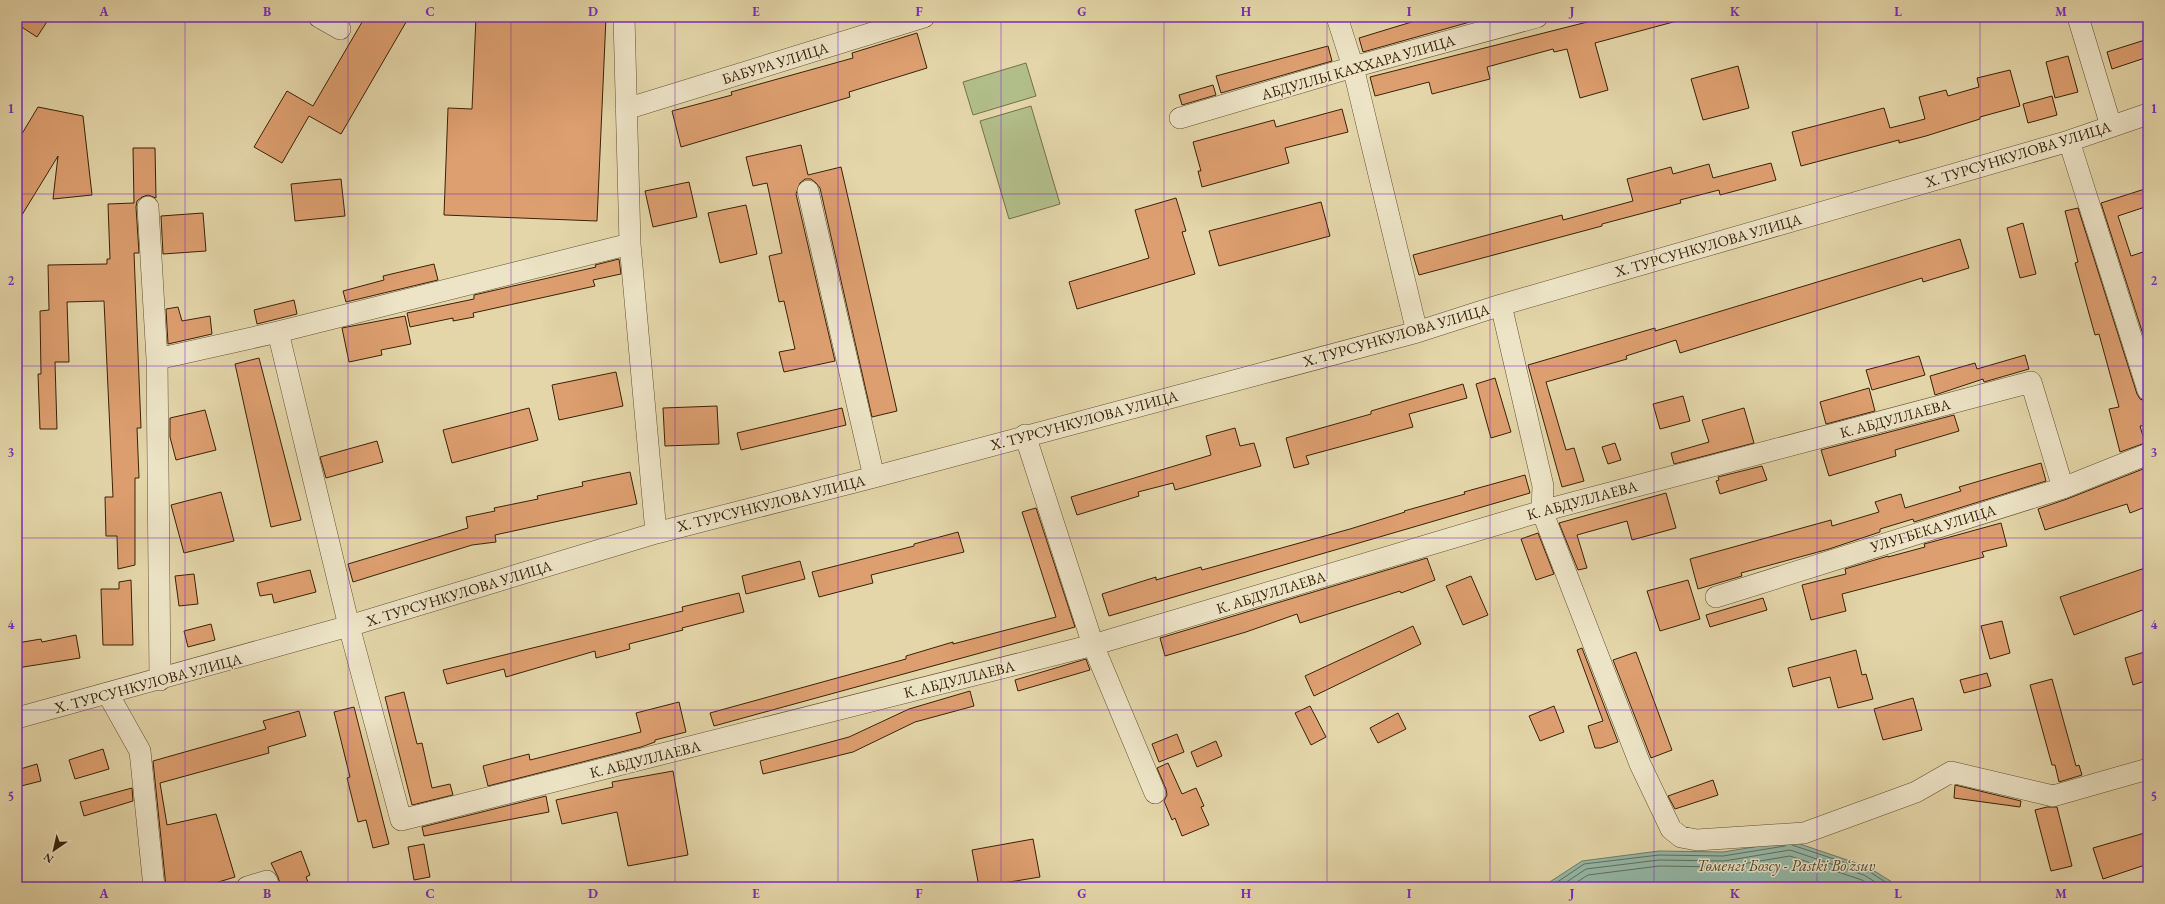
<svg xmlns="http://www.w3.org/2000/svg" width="2165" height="904" viewBox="0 0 2165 904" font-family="'EB Garamond',serif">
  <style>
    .green { fill: #b2be89; stroke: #757048 }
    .water { fill: #95b9aa; stroke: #707d69 }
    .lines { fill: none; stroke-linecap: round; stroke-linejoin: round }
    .shore { stroke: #666e59; stroke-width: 1 }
    .building { fill: #de9f70; stroke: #382208 }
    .minor-casing { stroke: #634f30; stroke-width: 22 }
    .minor { stroke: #ede4c7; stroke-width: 21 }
    .grid { fill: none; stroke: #7b2cbf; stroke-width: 1; stroke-opacity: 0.55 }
    .labels { text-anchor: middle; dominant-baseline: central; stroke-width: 3; stroke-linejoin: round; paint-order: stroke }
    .street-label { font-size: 15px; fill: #382208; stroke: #ede4c7 }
    .water-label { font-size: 16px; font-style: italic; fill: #4f4830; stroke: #ede4c7 }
    .neatline { fill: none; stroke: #7b2cbf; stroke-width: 1.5 }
    .grid-label { font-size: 13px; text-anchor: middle; font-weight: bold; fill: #7b2cbf }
  </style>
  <rect width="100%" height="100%" fill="#e4d6a9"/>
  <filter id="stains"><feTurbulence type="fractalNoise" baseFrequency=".005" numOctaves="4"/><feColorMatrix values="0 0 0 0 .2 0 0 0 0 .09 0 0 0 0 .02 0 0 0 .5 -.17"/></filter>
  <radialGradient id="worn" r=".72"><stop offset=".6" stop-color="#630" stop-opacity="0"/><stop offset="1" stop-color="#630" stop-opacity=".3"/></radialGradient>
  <path class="green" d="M1026,63l10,33 -63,19 -10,-33z
    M1031,106l29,98 -51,15 -29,-98z"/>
  <path class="water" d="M1791,841l77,26 32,20h-358l40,-26 77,-10 64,1z"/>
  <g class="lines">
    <path class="shore" d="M1792,845l75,25 26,17
      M1550,887l34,-23 75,-9 64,1 62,-10
      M1559,887l27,-18 73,-9 65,1 66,-11 74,25 19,12
      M1569,887l19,-12 71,-9 65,1 66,-11 72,24 10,7"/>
  </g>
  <path class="building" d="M17,17h33l-13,20 -20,-13z
    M365,17h44l-68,117 -32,-18 -27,47 -28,-16 33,-56 26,15z
    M476,17h130l-9,204 -153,-6 4,-107 24,1z
    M1428,17h48l1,3 -114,32 -4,-14z
    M1607,17h70v4l-82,22 13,47 -28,8 -13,-49 -13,3 -1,-3 -66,18 3,12 -58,15 -3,-12 -54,14 -5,-19z
    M917,33l10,35 -78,24 1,5 -169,50 -9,-36 60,-16 -1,-3 122,-34 -1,-5z
    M2148,39v18l-36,12 -5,-17z
    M1328,46l4,15 -111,32 -5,-17z
    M2068,56l10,36 -23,6 -9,-36z
    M1738,66l11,42 -46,12 -12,-41z
    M2010,70l10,36 -40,11v2l-54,17 -27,7v-3l-98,26 -9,-34 92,-24 6,20 35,-9 -6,-22 27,-7 2,6 31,-9 -2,-9z
    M1213,85l3,10 -34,10 -3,-10z
    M2052,96l5,19 -29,8 -5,-19z
    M38,107l45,9 9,79 -39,4 5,-43 -41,67v-81z
    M1342,109l6,23 -63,16 4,15 -87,24 -4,-16h3l-8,-29 81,-22 2,7z
    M801,145l7,30 33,-8 56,244 -25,6 -52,-229 -4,-5 -5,-4h-6l-5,4 -4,11 39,167 -51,11 -5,-20 16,-3 -11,-48 -5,1 -10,-46 13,-3 -15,-70 -14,3 -7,-29z
    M133,148h22l1,50 -8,-3 -6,2 -5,4 -1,6 3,46h-5l7,175h-4l2,50h-4v87l-17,4 -1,-33h-11l-1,-39h8l-9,-196 -37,1 2,60h-14l2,67h-17l-2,-55h3l-1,-63 9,-1 -1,-45 59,-1v-5h3l-2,-55 26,-1z
    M1771,163l5,17 -56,15 -1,-5 -39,10 1,3 -79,21v2l-183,49 -6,-20 149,-40 1,5 70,-19 -6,-22 44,-12 2,7 36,-10 4,14z
    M341,179l4,37 -50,5 -4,-37z
    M689,182l8,35 -44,10 -8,-36z
    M2148,188v18l-30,10 13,40 12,-4 5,16v82l-47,-147z
    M1176,198l10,33 -4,1 13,42 -118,35 -8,-27 80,-24 -14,-48z
    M1321,202l9,34 -111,30 -10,-35z
    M746,205l11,49 -37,9 -12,-50z
    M2078,208l59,186 3,5 8,3v23l-8,1 5,17 -25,9 -11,-43 10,-2 -20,-73 -4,1 -12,-43 -8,-29 3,-1 -13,-51z
    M203,213l3,38 -43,3 -2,-38z
    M2023,223l13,51 -16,4 -13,-50z
    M1960,239l9,29 -46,14 -1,-4 -242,75 -4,-13 -50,16 1,3 -81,23 20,68 8,-2 10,33 -22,6 -34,-122 127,-37v3z
    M619,259l2,15 -28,6 2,6 -122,27 1,4 -21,4v-3l-43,9 -3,-14 67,-14v-4l122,-28 -1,-2z
    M434,264l4,16 -92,22 -3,-11 41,-11 -1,-4z
    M294,300l3,14 -40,10 -3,-14z
    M178,307l4,14 28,-5 2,18 -44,10 -2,-35z
    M405,316l6,28 -30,6 1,5 -33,7 -7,-34z
    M2025,355l4,14 -45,13 -1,-3 -48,16 -5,-19 45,-13 2,6z
    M1919,356l6,19 -53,15 -6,-20z
    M259,358l42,162 -30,7 -36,-163z
    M616,372l7,34 -64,14 -7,-35z
    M1495,378l16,54 -20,6 -15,-54z
    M1463,384l4,14 -58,16 4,13 -107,29 3,8 -15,4 -8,-30 85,-24v-3z
    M1869,388l6,23 -49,13 -6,-22z
    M1683,396l7,25 -30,8 -7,-25z
    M717,406l2,38 -54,2 -2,-38z
    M529,408l9,32 -86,23 -9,-33z
    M842,408l4,17 -105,25 -4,-17z
    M1744,408l10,35 -80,21 -3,-11 38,-11 -7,-22z
    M205,410l11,40 -40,10 -6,-23v-19z
    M1954,415l5,16 -64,19 1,6 -67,20 -8,-26z
    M1235,428l5,18 14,-3 7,23 -86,24 -2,-7 -35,9 1,4 -62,19 -6,-18 140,-42 -5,-19z
    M377,441l6,21 -57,16 -6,-21z
    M1615,443l6,17 -13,4 -6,-17z
    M2041,463l5,18 -132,41 -1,-3 -33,10v3l-51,17 -88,24 1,3 -44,13 -8,-30 141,-39 1,6 47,-14 -4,-10 26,-8 4,14 56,-17 -2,-4z
    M1762,466l5,14 -47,14 -4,-13 3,-1 -1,-3z
    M2148,467v39l-18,7 -3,-9 -82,26 -7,-21 29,-10z
    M630,472l7,32 -142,31 1,7 -24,3 -119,37 -5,-18 120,-36 -2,-11 29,-6 -1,-3 44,-9 -1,-3 46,-10 -1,-4z
    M1525,475l5,18 -421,123 -7,-22 54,-17v3l45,-13 1,3 148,-41 55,-17 -1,-1 61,-17 -1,-2z
    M221,492l13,49 -50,12 -13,-48z
    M1666,493l10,35 -44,12 -5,-19 -50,14 10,33 -9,2 -19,-47z
    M1036,508l39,119 -361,99 -4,-13 196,-54v-3l47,-14v2l103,-27 -34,-105z
    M2001,523l6,23 -25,6 2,5 -142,37 4,17 -35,9 -9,-35 44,-11 -1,-5 43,-13v1l37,-10 -1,-3 4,-1z
    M958,532l6,20 -93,23 2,8 -54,14 -7,-25 102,-26v-2z
    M1538,533l16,41 -18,6 -15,-41z
    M1427,558l8,22 -34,13 -1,-2 -100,32 -3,-9 -51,18 -81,24 -5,-18z
    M800,561l5,18 -59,15 -4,-18z
    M2148,567v41l-74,27 -14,-38z
    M310,570l6,22 -42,11 -2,-9 -12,2 -3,-13z
    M194,574l4,30 -19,2 -4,-30z
    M1471,576l17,39 -25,10 -17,-39z
    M131,580l2,65h-30l-2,-56h18v-7z
    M1688,580l12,39 -40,12 -13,-40z
    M739,593l5,19 -62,16 1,2 -54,14 1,5 -34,9 -1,-7 -89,26 -2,-8 -57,15 -4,-14 240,-59 -1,-4z
    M1763,598l4,12 -57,17 -4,-12z
    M2002,621l8,32 -20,6 -9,-33z
    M211,624l4,16 -27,7 -4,-16z
    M1413,626l8,18 -107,52 -9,-20z
    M76,635l4,23 -63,10v-25l24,-4 1,3z
    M1582,648l36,94 -17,6h-6l-7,-22 15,-5 -26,-71z
    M1856,650l6,25 4,-1 7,25 -35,9 -8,-31 -37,10 -5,-19z
    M2148,651v29l-15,5 -8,-27z
    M1636,652l36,98 -21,8 -38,-98z
    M1086,659l4,11 -72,21 -3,-11z
    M1987,673l4,13 -27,7 -4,-13z
    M2052,679l24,87 3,-1 3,10 -23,7 -4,-17h-3l-22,-80z
    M970,691l4,15 -59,16 -62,30 -90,22 -3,-13 89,-24 60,-28z
    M404,692l13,52 5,-1 10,45 18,-4 3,11 -41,10 -27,-108z
    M1913,698l9,32 -39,10 -9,-31z
    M679,702l7,30 -31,8v2l-14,5 -153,39 -5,-20 46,-12 1,6 111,-28 -5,-19z
    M1310,706l16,31 -15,8 -16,-32z
    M1554,706l10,26 -24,9 -11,-25z
    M354,707l35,137 -16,4 -7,-28 -8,2 -11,-44 3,-1 -16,-65z
    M299,711l7,25 -38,11 1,6 -109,30 7,42 49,-11 19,63 -33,10h-36l-13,-126 113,-32 -3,-8z
    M1398,713l8,16 -28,14 -8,-15z
    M1177,734l7,18 -25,10 -7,-18z
    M1216,741l6,15 -25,11 -6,-15z
    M103,749l6,20 -34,10 -6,-19z
    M1168,763l14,31 14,-6 8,18 -3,1 8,18 -27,11 -7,-18 -3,2 -8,-19 3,-6 -1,-6 -9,-21z
    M37,764l4,17 -24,6v-17z
    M673,771l15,84 -60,11 -11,-54 -55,12 -6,-24 57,-13 -1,-5z
    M1713,780l5,15 -43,14 -7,-13z
    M1955,785l66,16 -1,6 -66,-9z
    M132,788l1,13 -49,15 -4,-14z
    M546,796l3,16 -125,24 -2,-9z
    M2047,807h10l15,59 -21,5 -16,-61z
    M2148,832v32l-45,15 -10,-31z
    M1033,839l7,38 -61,10 -7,-37z
    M424,844l6,33 -16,3 -6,-33z
    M301,851l9,24 -4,2 4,10h-29l-3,-10 -7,-14z"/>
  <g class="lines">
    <g class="minor-casing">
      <path id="minor" d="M319,17l21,12
        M624,17l6,227 26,289
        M1337,17l16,50 64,265
        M2078,17l33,109
        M626,109l298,-92
        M1180,118l173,-51 184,-50
        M2069,141l79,249
        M808,191l66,286
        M148,207l9,152 3,321
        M1501,305l42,181 -1,25 98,253 31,65 10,8 16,3 107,-7 112,-41 35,-20 102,24 95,-27
        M278,332l71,294 52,194 692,-175 449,-134 489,-129 32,106
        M157,359l121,-27 352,-88
        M1025,435l68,210 62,148
        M1716,597l347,-109 85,-34
        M108,694l32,57 14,136
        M17,718l332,-92 307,-93 218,-56 543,-145 84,-27 568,-164 79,-27
        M247,887l20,-6 2,6"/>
    </g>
    <use href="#minor" class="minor"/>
  </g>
  <path class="grid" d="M185,17v870M348,17v870M511,17v870M675,17v870M838,17v870M1001,17v870M1164,17v870M1327,17v870M1490,17v870M1654,17v870M1817,17v870M1980,17v870M17,194h2131M17,366h2131M17,538h2131M17,710h2131"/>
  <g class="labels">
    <g class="street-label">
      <text transform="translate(775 63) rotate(-17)">БАБУРА УЛИЦА</text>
      <text transform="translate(1358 67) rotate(-16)">АБДУЛЛЫ КАХХАРА УЛИЦА</text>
      <text transform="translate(2018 154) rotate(-17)">Х. ТУРСУНКУЛОВА УЛИЦА</text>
      <text transform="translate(1708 245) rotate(-16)">Х. ТУРСУНКУЛОВА УЛИЦА</text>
      <text transform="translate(1396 335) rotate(-16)">Х. ТУРСУНКУЛОВА УЛИЦА</text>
      <text transform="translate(1895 418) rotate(-15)">К. АБДУЛЛАЕВА</text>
      <text transform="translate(1084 420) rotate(-15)">Х. ТУРСУНКУЛОВА УЛИЦА</text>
      <text transform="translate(1582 500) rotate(-15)">К. АБДУЛЛАЕВА</text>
      <text transform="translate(771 503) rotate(-14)">Х. ТУРСУНКУЛОВА УЛИЦА</text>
      <text transform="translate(1933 528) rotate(-17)">УЛУГБЕКА УЛИЦА</text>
      <text transform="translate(1271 592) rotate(-17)">К. АБДУЛЛАЕВА</text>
      <text transform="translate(459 593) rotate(-17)">Х. ТУРСУНКУЛОВА УЛИЦА</text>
      <text transform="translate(959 679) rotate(-14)">К. АБДУЛЛАЕВА</text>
      <text transform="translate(148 683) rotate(-15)">Х. ТУРСУНКУЛОВА УЛИЦА</text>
      <text transform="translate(645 759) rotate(-14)">К. АБДУЛЛАЕВА</text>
    </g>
    <g class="water-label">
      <text x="1786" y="865">Төменгі Бозсу - Pastki Boʻzsuv</text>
    </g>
  </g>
  <rect width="2165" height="904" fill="none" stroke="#e4d6a9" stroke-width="44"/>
  <g transform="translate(54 850) rotate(214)" stroke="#ede4c7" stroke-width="3" paint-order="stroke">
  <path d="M0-3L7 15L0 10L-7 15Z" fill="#382208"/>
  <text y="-6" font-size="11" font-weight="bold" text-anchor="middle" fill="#382208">N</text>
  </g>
  <rect x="22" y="22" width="2121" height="860" class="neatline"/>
  <g class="grid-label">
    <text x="104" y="16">A</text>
    <text x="267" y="16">B</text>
    <text x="430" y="16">C</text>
    <text x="593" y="16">D</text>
    <text x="756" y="16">E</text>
    <text x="919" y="16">F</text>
    <text x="1082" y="16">G</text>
    <text x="1246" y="16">H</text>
    <text x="1409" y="16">I</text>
    <text x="1572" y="16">J</text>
    <text x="1735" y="16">K</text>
    <text x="1898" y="16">L</text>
    <text x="2061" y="16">M</text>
    <text x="11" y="113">1</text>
    <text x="2154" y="113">1</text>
    <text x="11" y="285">2</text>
    <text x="2154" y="285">2</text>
    <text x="11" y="457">3</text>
    <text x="2154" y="457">3</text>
    <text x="11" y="629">4</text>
    <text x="2154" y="629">4</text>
    <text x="11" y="801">5</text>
    <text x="2154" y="801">5</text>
    <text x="104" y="898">A</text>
    <text x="267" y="898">B</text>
    <text x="430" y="898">C</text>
    <text x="593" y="898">D</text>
    <text x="756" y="898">E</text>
    <text x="919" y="898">F</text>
    <text x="1082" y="898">G</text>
    <text x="1246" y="898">H</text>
    <text x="1409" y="898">I</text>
    <text x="1572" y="898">J</text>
    <text x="1735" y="898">K</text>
    <text x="1898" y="898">L</text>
    <text x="2061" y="898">M</text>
  </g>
  <rect width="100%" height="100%" filter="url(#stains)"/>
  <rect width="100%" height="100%" fill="url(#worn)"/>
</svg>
